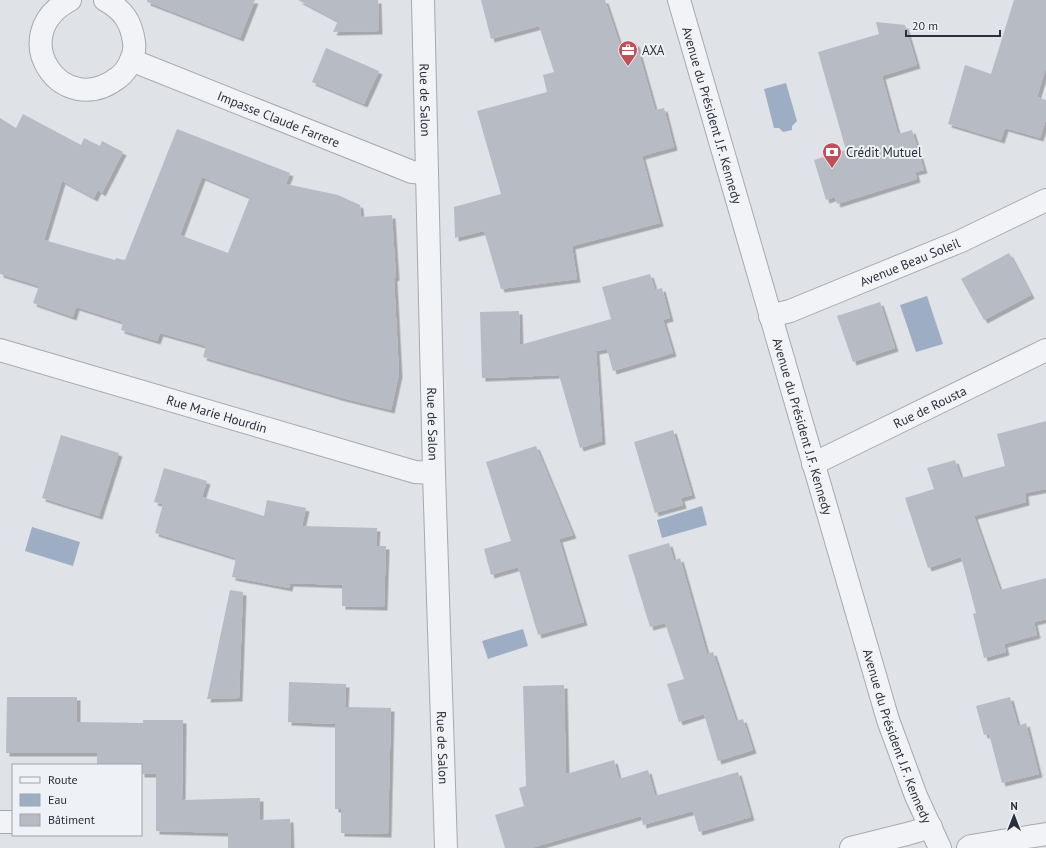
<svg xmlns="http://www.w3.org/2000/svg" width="1046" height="848" viewBox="0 0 1046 848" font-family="'PT Sans',sans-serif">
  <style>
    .water { fill: #9daec4 }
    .building { fill: #b7bbc3; fill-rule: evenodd; filter: url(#shadow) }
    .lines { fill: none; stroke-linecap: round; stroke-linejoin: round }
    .minor-casing { stroke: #a5a9b1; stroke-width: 24 }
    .tertiary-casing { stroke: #a5a9b1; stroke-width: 24 }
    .minor { stroke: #f2f3f6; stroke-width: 22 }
    .tertiary { stroke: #f2f3f6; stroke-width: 22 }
    .labels { text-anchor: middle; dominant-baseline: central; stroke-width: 4; stroke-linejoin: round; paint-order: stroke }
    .poi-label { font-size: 13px; fill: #292f3d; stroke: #eef1f5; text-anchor: start }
    .street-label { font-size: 13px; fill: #292f3d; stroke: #eef1f5 }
  </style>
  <defs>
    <filter id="shadow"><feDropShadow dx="3.5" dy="3.5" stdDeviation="0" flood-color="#0004"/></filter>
  </defs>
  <rect width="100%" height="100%" fill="#dfe2e7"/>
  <path class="water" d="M786,83l11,38 -5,5v4l-9,2 -4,-4h-5l-10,-39z
    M927,296l16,48 -27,8 -16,-47z
    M702,506l5,19 -45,13 -5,-18z
    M32,527l48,15 -7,24 -48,-15z
    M523,629l5,17 -40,13 -6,-18z"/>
  <path class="building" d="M147,0h108l-15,38 -93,-36z
    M298,0h80l1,31 -46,1 5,-11z
    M481,0h124l16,48 15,-5 19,67 9,-2 10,39 -32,9 18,67 -88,23 5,33 -76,10 -17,-58 -29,7 -1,-31 47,-13 -24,-83 70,-19 -4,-17 11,-3 -15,-46 -48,13z
    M1014,0h32v67l-9,30 9,3v19l-6,19 -35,-10 -4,12 -53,-16 17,-59 26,9z
    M876,22l29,3 12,40 -35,11 16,58 14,-4 12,40 -9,2 2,7 -80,25 -2,-7 -9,3 -12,-40 32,-10 -28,-98 61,-18z
    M326,48l53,23 -15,33 -52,-22z
    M23,114l58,31 3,-7 16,8 2,-5 21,11 -21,41 -4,-3 -4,8 -32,-17 -18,59 71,20 1,-2 9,2 52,-131 113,44 -4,11 52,11 22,10 1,12 31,-2 4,62 -2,1 5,96 -8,36 -49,-12 -139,-41 3,-11 -46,-13 -3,8 -36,-11 2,-8 -47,-15 -3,10 -40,-14 6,-17 -39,-12v-156l16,10zM202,177l48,20 -22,56 -48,-18z
    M1009,253l22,42 -47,25 -23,-41z
    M650,274l5,16 7,-2 8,30 -7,2 10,33 -60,18 -6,-22 -11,2 6,90 -22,7 -21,-73 -77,3 -2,-66 39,-1 1,34 91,-26 -9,-32z
    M880,302l15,46 -42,14 -16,-46z
    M1046,421v68l-21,4 1,9 -52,14 26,74 46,-12v41l-12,3 3,13 -33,9 2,8 -22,6 -11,-44 3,-1 -15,-56 -33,11 -23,-70 29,-9 -7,-21 28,-8 6,18 44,-12 -8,-32z
    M673,430l19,65 -11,3 2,7 -28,8 -21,-71z
    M61,435l58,18 -20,63 -57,-18z
    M536,446l37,89 -14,4 25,83 -46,13 -20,-68 -27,8 -7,-26 27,-8 -25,-79z
    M164,468l43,13 -5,16 62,19 3,-16 39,8 -4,18 75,2 -1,18h10l-2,61 -42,-1v-21l-52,-2 -1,5 -57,-11 4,-19 -81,-25 8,-29 -9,-2z
    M669,543l5,18 6,-3 27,96 6,-2 23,69 7,-2 10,31 -35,11 -14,-47 -25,8 -12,-38 17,-5 -19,-56 -15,4 -22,-72z
    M230,590l13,2 -4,106 -32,1z
    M289,682l57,2 -1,23 46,1 -3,126 -47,-1v-24h-6v-85l-47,-2z
    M564,685l2,89 48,-14 5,19 29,-9 7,26 83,-24 13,45 -52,15 -6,-21 -50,14 -2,-9 -110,32h-26l-10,-33 29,-9 -5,-18 7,-2 -3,-100z
    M7,697h70v25l66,1v-3h40l-1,80 78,-2v22l30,-1 1,29h-63v-15l-72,-2v-57h-15v-9h-44v-12h-91z
    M1010,697l8,29 8,-3 13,51 -37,9 -13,-49 -5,1 -8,-29z"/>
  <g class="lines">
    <g class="minor-casing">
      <g id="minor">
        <path d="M70,0c-66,35 -8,122 49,77 9,-7 17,-23 15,-35 -3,-21 -11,-32 -29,-42"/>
        <path id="s1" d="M423,0l11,473 12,375"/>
        <path id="s2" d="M131,60l281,112 15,1"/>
        <path id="s3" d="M770,316l20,-5 171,-70 85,-41"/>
        <path id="s4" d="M0,350l415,122 19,1"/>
        <path id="s5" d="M813,464l233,-114"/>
        <path d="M0,822h13"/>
        <path d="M851,848l56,-14 24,-7"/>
        <path d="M968,848l3,-2 75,-12"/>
      </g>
    </g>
    <g class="tertiary-casing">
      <g id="tertiary">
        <path id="s6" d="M679,0l209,720 28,76 24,52"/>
      </g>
    </g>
    <use href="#minor" class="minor"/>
    <use href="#tertiary" class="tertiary"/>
  </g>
  <defs>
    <g id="office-pin" transform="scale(1)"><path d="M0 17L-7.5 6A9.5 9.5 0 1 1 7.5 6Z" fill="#c24e58" stroke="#eef1f5"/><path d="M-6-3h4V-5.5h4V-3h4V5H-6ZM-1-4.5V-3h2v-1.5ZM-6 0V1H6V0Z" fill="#fff"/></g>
    <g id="bank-pin" transform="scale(1)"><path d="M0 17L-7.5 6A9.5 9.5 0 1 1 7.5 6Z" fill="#c24e58" stroke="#eef1f5"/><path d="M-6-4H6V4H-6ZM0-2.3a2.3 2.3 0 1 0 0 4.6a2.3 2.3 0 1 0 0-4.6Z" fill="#fff"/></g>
  </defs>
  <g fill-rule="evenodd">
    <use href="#office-pin" x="628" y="50"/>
    <use href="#bank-pin" x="832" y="152"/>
  </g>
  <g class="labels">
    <g class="poi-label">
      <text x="642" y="50">AXA</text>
      <text x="846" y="152">Crédit Mutuel</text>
    </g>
    <g class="street-label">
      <text stroke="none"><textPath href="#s1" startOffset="100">Rue de Salon</textPath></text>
      <text stroke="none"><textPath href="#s6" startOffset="120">Avenue du Président J.F. Kennedy</textPath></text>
      <text stroke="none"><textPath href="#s2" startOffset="159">Impasse Claude Farrere</textPath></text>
      <text stroke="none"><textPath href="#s3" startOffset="150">Avenue Beau Soleil</textPath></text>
      <text stroke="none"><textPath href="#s5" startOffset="130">Rue de Rousta</textPath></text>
      <text stroke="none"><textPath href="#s4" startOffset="226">Rue Marie Hourdin</textPath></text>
      <text stroke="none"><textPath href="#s1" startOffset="424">Rue de Salon</textPath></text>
      <text stroke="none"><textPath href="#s6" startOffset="444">Avenue du Président J.F. Kennedy</textPath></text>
      <text stroke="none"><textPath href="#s6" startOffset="768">Avenue du Président J.F. Kennedy</textPath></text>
      <text stroke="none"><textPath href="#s1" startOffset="748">Rue de Salon</textPath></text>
    </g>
  </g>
  <rect x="12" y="764" width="130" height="72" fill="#eef1f5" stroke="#9fa3ab"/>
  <rect x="20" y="777" width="20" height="6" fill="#f2f3f6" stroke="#9fa3ab"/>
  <text x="48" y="784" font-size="12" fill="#292f3d">Route</text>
  <rect x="20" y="794" width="20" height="12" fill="#9daec4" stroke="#9fa3ab"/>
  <text x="48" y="804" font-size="12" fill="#292f3d">Eau</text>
  <rect x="20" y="814" width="20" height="12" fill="#b7bbc3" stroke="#9fa3ab"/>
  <text x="48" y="824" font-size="12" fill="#292f3d">Bâtiment</text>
  <g transform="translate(1014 816)" stroke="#eef1f5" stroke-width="3" paint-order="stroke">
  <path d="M0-3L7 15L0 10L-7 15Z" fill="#292f3d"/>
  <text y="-6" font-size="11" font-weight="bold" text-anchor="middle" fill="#292f3d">N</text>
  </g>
  <path d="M906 30v6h94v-6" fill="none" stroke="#292f3d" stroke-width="2"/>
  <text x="912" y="30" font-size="12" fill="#292f3d" stroke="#eef1f5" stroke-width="3" paint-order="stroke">20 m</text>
</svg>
